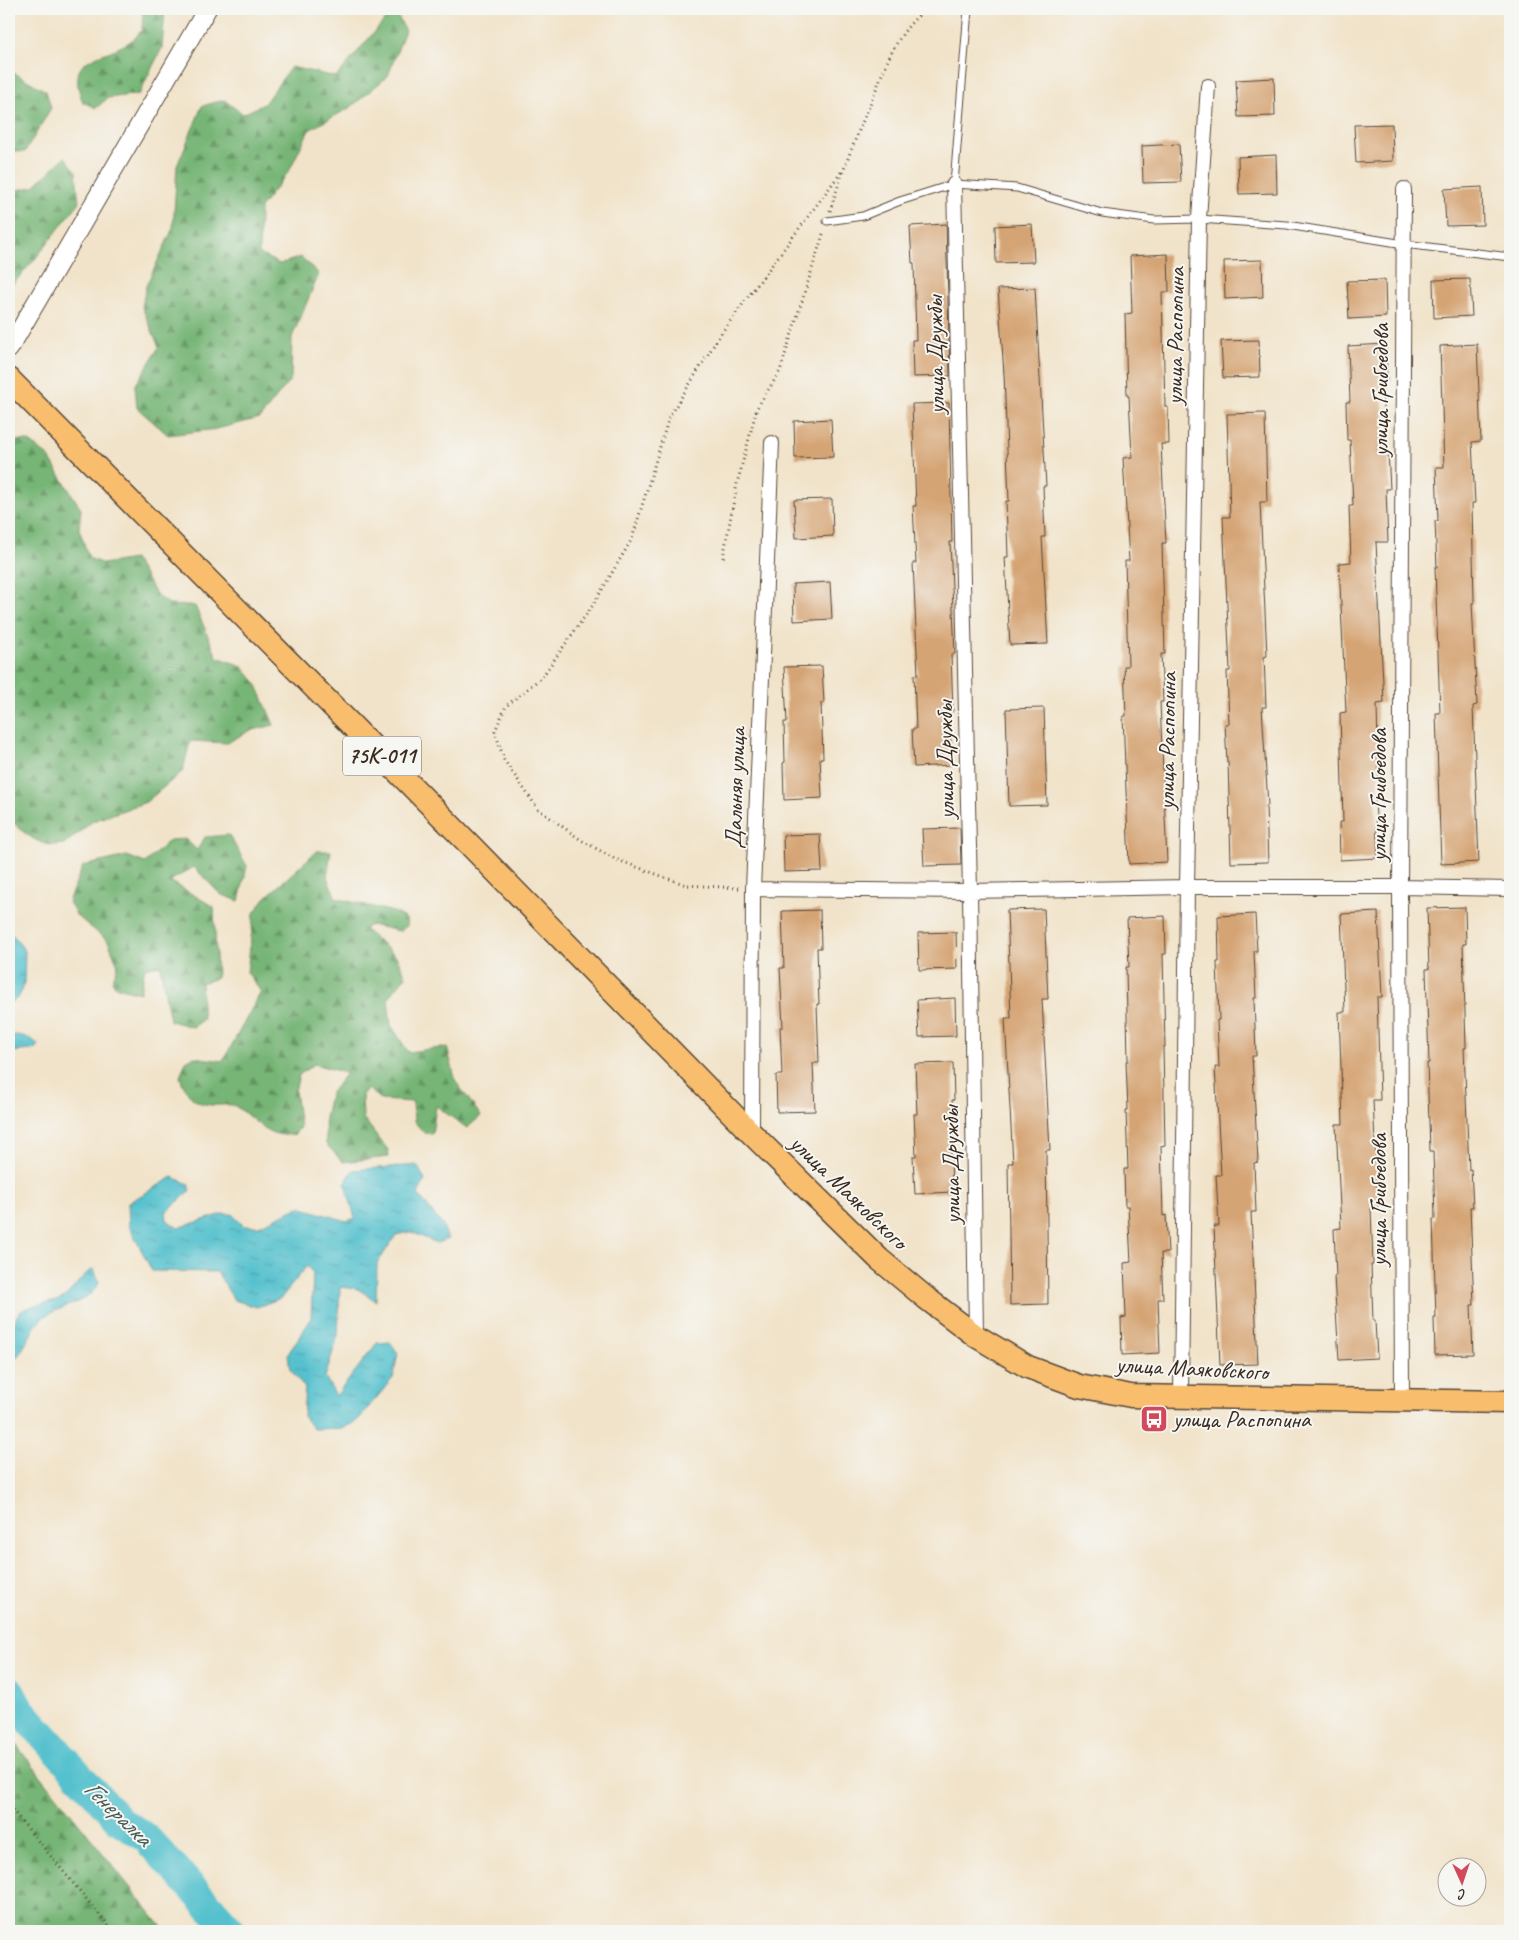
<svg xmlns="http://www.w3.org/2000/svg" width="1519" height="1940" viewBox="0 0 1519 1940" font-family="Caveat,sans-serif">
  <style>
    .forest { fill: url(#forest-firs); stroke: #58704a }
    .water { fill: url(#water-ripples); stroke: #487676 }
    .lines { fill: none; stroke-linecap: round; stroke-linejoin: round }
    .river { stroke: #55c1ce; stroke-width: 30 }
    .building { fill: #d5a474 }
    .service-casing { stroke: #564638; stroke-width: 9 }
    .minor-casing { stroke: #564638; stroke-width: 16 }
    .tertiary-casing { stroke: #564638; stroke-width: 20 }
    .primary-casing { stroke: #564638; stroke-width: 25 }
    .path { stroke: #564638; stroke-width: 3; stroke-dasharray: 1 4; stroke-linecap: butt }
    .service { stroke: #fff; stroke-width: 7 }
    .minor { stroke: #fff; stroke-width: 14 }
    .tertiary { stroke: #fff; stroke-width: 18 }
    .primary { stroke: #f9be6d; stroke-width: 22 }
    .labels { text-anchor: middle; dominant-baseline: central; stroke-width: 4; stroke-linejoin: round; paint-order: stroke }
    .shield { fill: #f6f6f2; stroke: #73675e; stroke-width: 1 }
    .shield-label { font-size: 22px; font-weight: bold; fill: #3b2a1e }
    .street-label { font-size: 24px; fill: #3b2a1e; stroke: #f6f6f2 }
    .poi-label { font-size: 24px; fill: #3b2a1e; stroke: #f6f6f2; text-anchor: start }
    .water-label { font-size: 25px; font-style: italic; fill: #435753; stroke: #f6f6f2 }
  </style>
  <defs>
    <pattern id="forest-firs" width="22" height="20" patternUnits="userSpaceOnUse" patternTransform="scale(1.25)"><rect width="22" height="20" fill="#76b576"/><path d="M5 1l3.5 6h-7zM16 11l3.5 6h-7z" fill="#629360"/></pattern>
    <pattern id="water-ripples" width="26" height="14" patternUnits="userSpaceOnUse" patternTransform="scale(1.25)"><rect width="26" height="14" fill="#55c1ce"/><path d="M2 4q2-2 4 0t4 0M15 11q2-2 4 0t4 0" fill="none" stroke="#489da7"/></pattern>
  </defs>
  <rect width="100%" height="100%" fill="#f6f6f2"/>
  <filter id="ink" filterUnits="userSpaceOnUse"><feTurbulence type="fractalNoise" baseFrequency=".02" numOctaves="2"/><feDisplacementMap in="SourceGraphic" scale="10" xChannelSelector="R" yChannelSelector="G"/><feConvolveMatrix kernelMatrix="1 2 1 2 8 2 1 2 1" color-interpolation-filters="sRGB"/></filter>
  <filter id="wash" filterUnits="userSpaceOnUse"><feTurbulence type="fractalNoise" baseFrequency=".0096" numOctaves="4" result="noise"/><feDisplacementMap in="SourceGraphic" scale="20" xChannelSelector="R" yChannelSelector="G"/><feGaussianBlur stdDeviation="1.12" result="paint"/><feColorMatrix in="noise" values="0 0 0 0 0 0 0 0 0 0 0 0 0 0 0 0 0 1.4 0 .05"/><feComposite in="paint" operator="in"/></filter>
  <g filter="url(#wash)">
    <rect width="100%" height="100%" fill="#f1e3c9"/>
    <path class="forest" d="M143,9h22l-3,39 -23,46 -31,4 -12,10 -13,-6c-20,-48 19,-42 48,-61 4,-2 7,-7 11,-11z
      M394,9l11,21 -17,46 -37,31 -42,23 -20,41 -29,37 -1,46 21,10 21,-7 18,17 -27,63 -1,42 -31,39 -43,11 -49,6 -31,-27 -2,-22 24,-39 -17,-40 4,-21 27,-58 4,-62 25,-60 22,-6 19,14 21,-10 27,-37 45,10z
      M9,70l37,21 5,17 -26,44 -15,-1 -1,-3z
      M65,157l11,14 3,32 -44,56 -22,25 -4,1v-103l8,8 16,-3z
      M9,440l19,1 20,15 33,53 -2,20 10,29 14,6 31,-5 24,38 13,8 24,1 22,51 25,9 14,17 18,42 -25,6 -22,12 -37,-2 -7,30 -37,31 -53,19 -28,23c-6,0 -14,2 -20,0 -9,-2 -34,-19 -36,-29 -3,-11 4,-21 0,-31z
      M229,835l18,31 -8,35 -19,-7 -26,-27 -24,14 44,26 3,71 -16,5 2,36 -10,8 -23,-6 -10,-56 -15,3 -5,25 -23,-6 -5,-5 6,-17 -10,-24 -31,-25 -9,-15 15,-35 44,-10 18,7 25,-23 15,-1 12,11 8,-13z
      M317,851h14l-4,26 9,21 58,14 12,7 1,7 -7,5 -29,-6 -7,4 32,27 10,20 -18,23 3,26 17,27 39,-5 9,35 25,34 -14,12 -31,-22 -4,28 -8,-1 -10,-12 -1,-19 -32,-2 -13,-11 -6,5 1,24 25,32 1,7 -46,5 -17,-18 -1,-26 5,-24 16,-21 -32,-9 -15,11 -4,16 5,36 -5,7c-28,6 -39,-15 -60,-28 -4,-2 -10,-1 -15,-1 -23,1 -32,-6 -40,-28l6,-16 7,-4 30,4 38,-69 -14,-20 7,-59 11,-15z
      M9,1736l156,195h-156z"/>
    <path class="water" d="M9,930l16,21 -1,32 -5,14 -10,6z
      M9,1035c12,0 22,1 30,11l-7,4 -23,2z
      M417,1165l8,15 -7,14 25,32 5,13 -11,4 -26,-11 -15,3 -19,29 -1,37 -18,-12 -18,-2 -2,48 -13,42 11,19 41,-53 13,-1 8,11 -5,25 -35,42 -14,8 -31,1 -10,-13 2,-28 -15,-19 -2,-15 23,-35 2,-46 -6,-7 -26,32 -24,9 -23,-7 -17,-28 -65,-1 -23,-45 -1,-23 45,-26 16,7 1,7 -24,21 1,8 11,8 44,-14h10l12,12h15l40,-19 48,14 8,-3 -10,-35 8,-13z
      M94,1269l5,13c-8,21 -37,23 -55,35 -13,9 -18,36 -35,47v-21l3,-2c1,-8 2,-21 6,-27 7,-9 31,-10 41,-14 15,-7 20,-25 35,-31z"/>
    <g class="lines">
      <path class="river" d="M9,1690l9,17 101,113 26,17 87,94"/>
    </g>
    <g id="blocks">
      <path class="building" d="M1274,78l1,38 -37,1 -2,-37z
        M1392,124l1,37 -37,2 -2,-38z
        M1179,144l2,38 -38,1 -1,-37z
        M1276,155l1,38 -38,1 -1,-37z
        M1482,187l1,38 -37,1 -2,-37z
        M946,224l4,152 -37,1 -1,-37h4l-2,-77h-2l-2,-37z
        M1032,224l2,38 -38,1 -1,-37z
        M1168,254l1,38h-7l3,115h3l1,37h-8l5,99h-4l3,111h-4l2,48h-3l7,160 -38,2 -6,-148h3l-2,-50h4l-3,-105h4l-6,-103 9,-1 -3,-61h-2l-2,-82 7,-1 -2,-57z
        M1262,260l1,37 -38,2 -1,-38z
        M1470,279l2,37 -38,2 -1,-38z
        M1385,280l1,37 -37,2 -2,-38z
        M1035,288l11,198h-3l2,51h-3l6,107 -38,1 -5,-88h3l-2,-56h3l-5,-127 -6,-85z
        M1259,340l1,37 -37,1 -2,-37z
        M1386,344l1,38h-5l3,69h3l2,38h-4l2,53h-12l8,161 -7,1 2,93h-4l3,61 -38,2 -1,-38h4l-3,-109 6,-1 -7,-149 12,-1 -2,-56h4l-3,-66h-3l-1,-38h4l-2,-56z
        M1477,344l4,97 -9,1 3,61h-3l2,100h-2l5,102 -4,1 6,156 -38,2 -5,-151h4l-5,-146h2l-2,-46h3l-2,-54h8l-4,-121z
        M949,403l3,139h-2l5,112h-4l2,57h-4l3,54 -38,2 -2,-38h4l-2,-54h4l-5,-112h3l-3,-57h3l-4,-102z
        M1265,413l2,89h-7l7,154 -3,1 2,50h-4l6,99h-2l2,56 -37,1 -3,-101h-1l-2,-38h4l-2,-53h3l-7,-154h7l-3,-103z
        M831,419l2,38 -38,1 -1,-37z
        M832,499l1,37 -37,2 -2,-38z
        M830,582l2,37 -38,2 -1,-37z
        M822,666l2,37h-3l2,55h-3l2,40 -38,2 -1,-37 2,-1 -1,-40h3l-3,-55z
        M1044,708l3,97 -38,1 -3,-97z
        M960,828l1,37 -37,1 -2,-37z
        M820,834l2,37 -38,1 -1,-37z
        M1465,907l1,37h-3l3,104h-2l5,122 2,-1 2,38h-3l4,98h-3l2,49 -38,1 -1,-37h2l-3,-99h2l-2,-68h-3l-3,-88h2l-3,-94h3l-2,-61z
        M1044,909l4,90h-6l8,151h-4l2,154 -38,1 -2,-142h5l-8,-145h6l-4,-108z
        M820,910l1,38h-4l2,56h-2l2,59h-6l2,48 -38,1 -1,-37h6l-2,-48h3l-3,-59h4l-2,-57z
        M1378,912l4,85h-5l3,103h-7l5,107h-7l2,58h-2l2,56h2l2,37 -38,2 -5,-84h2l-2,-47 7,-1 -5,-104h7l-4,-112h6l-4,-98z
        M1255,914l2,37h-3l2,47h-2l2,58h-4l6,106 -4,1 2,49h-5l7,152 -38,1 -6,-139h5l-3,-51h5l-6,-108h4l-2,-47h2l-2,-58h2l-1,-46z
        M1165,916l1,38h-3l2,93h-2l2,98 -4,1 2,70 3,-1 2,38h-7l2,46h-5l2,54 -38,2 -1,-37 5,-1 -2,-54 7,-1 -3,-56h-3l-1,-37h4l-2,-59h2l-2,-49h2l-2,-94h3l-2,-49z
        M956,932l1,37 -38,1 -1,-37z
        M955,998l1,38 -37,1 -2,-37z
        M953,1063l1,37h-2l2,50h-3l1,42 -37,2 -2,-38h3l-2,-42h3l-2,-50z"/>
    </g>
  </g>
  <g filter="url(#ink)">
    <use href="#blocks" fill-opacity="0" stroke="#564638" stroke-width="1"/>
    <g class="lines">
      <g class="service-casing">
        <path id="service" d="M954,184l14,-175
          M827,221l36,-5 37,-15 54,-17 63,4 85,25 52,7 45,-1 88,6 117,19 106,13"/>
      </g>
      <g class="minor-casing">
        <path id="minor" d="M954,184l16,707 6,445
          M753,889l217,2 217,-4h213l110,2
          M752,1134l1,-245 19,-446
          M1181,1397l6,-510 12,-668 9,-133
          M1402,1400l-2,-513 4,-698"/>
      </g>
      <g class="tertiary-casing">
        <path id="tertiary" d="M9,349l198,-340"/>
      </g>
      <g class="primary-casing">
        <path id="primary" d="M9,379l461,466 282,289 127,125 47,39 50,38 52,31 51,19 52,10 379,6"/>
      </g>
      <path class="path" d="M830,211c11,-36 24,-70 39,-104 14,-34 26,-76 58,-98
        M723,558l14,-74 20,-76 23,-37 44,-140
        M739,888l-53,-3 -71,-26 -34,-19 -43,-31 -34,-49 -9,-29 11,-25 36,-29 51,-72 39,-66 37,-122 53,-85 120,-161
        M9,1806l104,125"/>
      <use href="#service" class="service"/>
      <use href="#minor" class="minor"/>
      <use href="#tertiary" class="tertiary"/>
      <use href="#primary" class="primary"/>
    </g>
  </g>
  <defs>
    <g id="bus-square" transform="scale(1.4375)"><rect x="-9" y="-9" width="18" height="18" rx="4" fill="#d1495b" stroke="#f6f6f2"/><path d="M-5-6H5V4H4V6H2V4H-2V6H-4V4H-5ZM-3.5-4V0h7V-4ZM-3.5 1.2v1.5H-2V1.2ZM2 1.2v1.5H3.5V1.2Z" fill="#fff"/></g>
  </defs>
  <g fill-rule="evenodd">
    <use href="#bus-square" x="1154" y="1419"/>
  </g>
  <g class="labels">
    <rect class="shield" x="343" y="736.5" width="78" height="39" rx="4"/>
    <g class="shield-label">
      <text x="382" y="756">75К-011</text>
    </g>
    <g class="street-label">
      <text transform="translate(1175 336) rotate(-89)">улица Распопина</text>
      <text transform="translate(935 355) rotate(-91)">улица Дружбы</text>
      <text transform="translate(1380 390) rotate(-90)">улица Грибоедова</text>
      <text transform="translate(1167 741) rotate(-89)">улица Распопина</text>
      <text transform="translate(945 760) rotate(-91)">улица Дружбы</text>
      <text transform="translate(735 788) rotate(-88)">Дальняя улица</text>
      <text transform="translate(1378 795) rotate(-90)">улица Грибоедова</text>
      <text transform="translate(951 1165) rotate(-91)">улица Дружбы</text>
      <text transform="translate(849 1192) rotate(44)">улица Маяковского</text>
      <text transform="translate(1378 1200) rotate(-90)">улица Грибоедова</text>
      <text transform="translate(1192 1368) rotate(3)">улица Маяковского</text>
    </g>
    <g class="poi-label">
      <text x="1173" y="1419">улица Распопина</text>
    </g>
    <g class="water-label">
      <text transform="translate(118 1813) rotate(44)">Генералка</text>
    </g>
  </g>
  <rect width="1519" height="1940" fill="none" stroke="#f6f6f2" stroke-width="30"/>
  <g transform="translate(1462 1882) rotate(177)"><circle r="24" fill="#f6f6f2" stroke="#aba49d"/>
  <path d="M0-4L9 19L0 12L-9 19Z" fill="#d1495b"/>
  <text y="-8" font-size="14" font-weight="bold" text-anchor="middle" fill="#3b2a1e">С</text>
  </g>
</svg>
